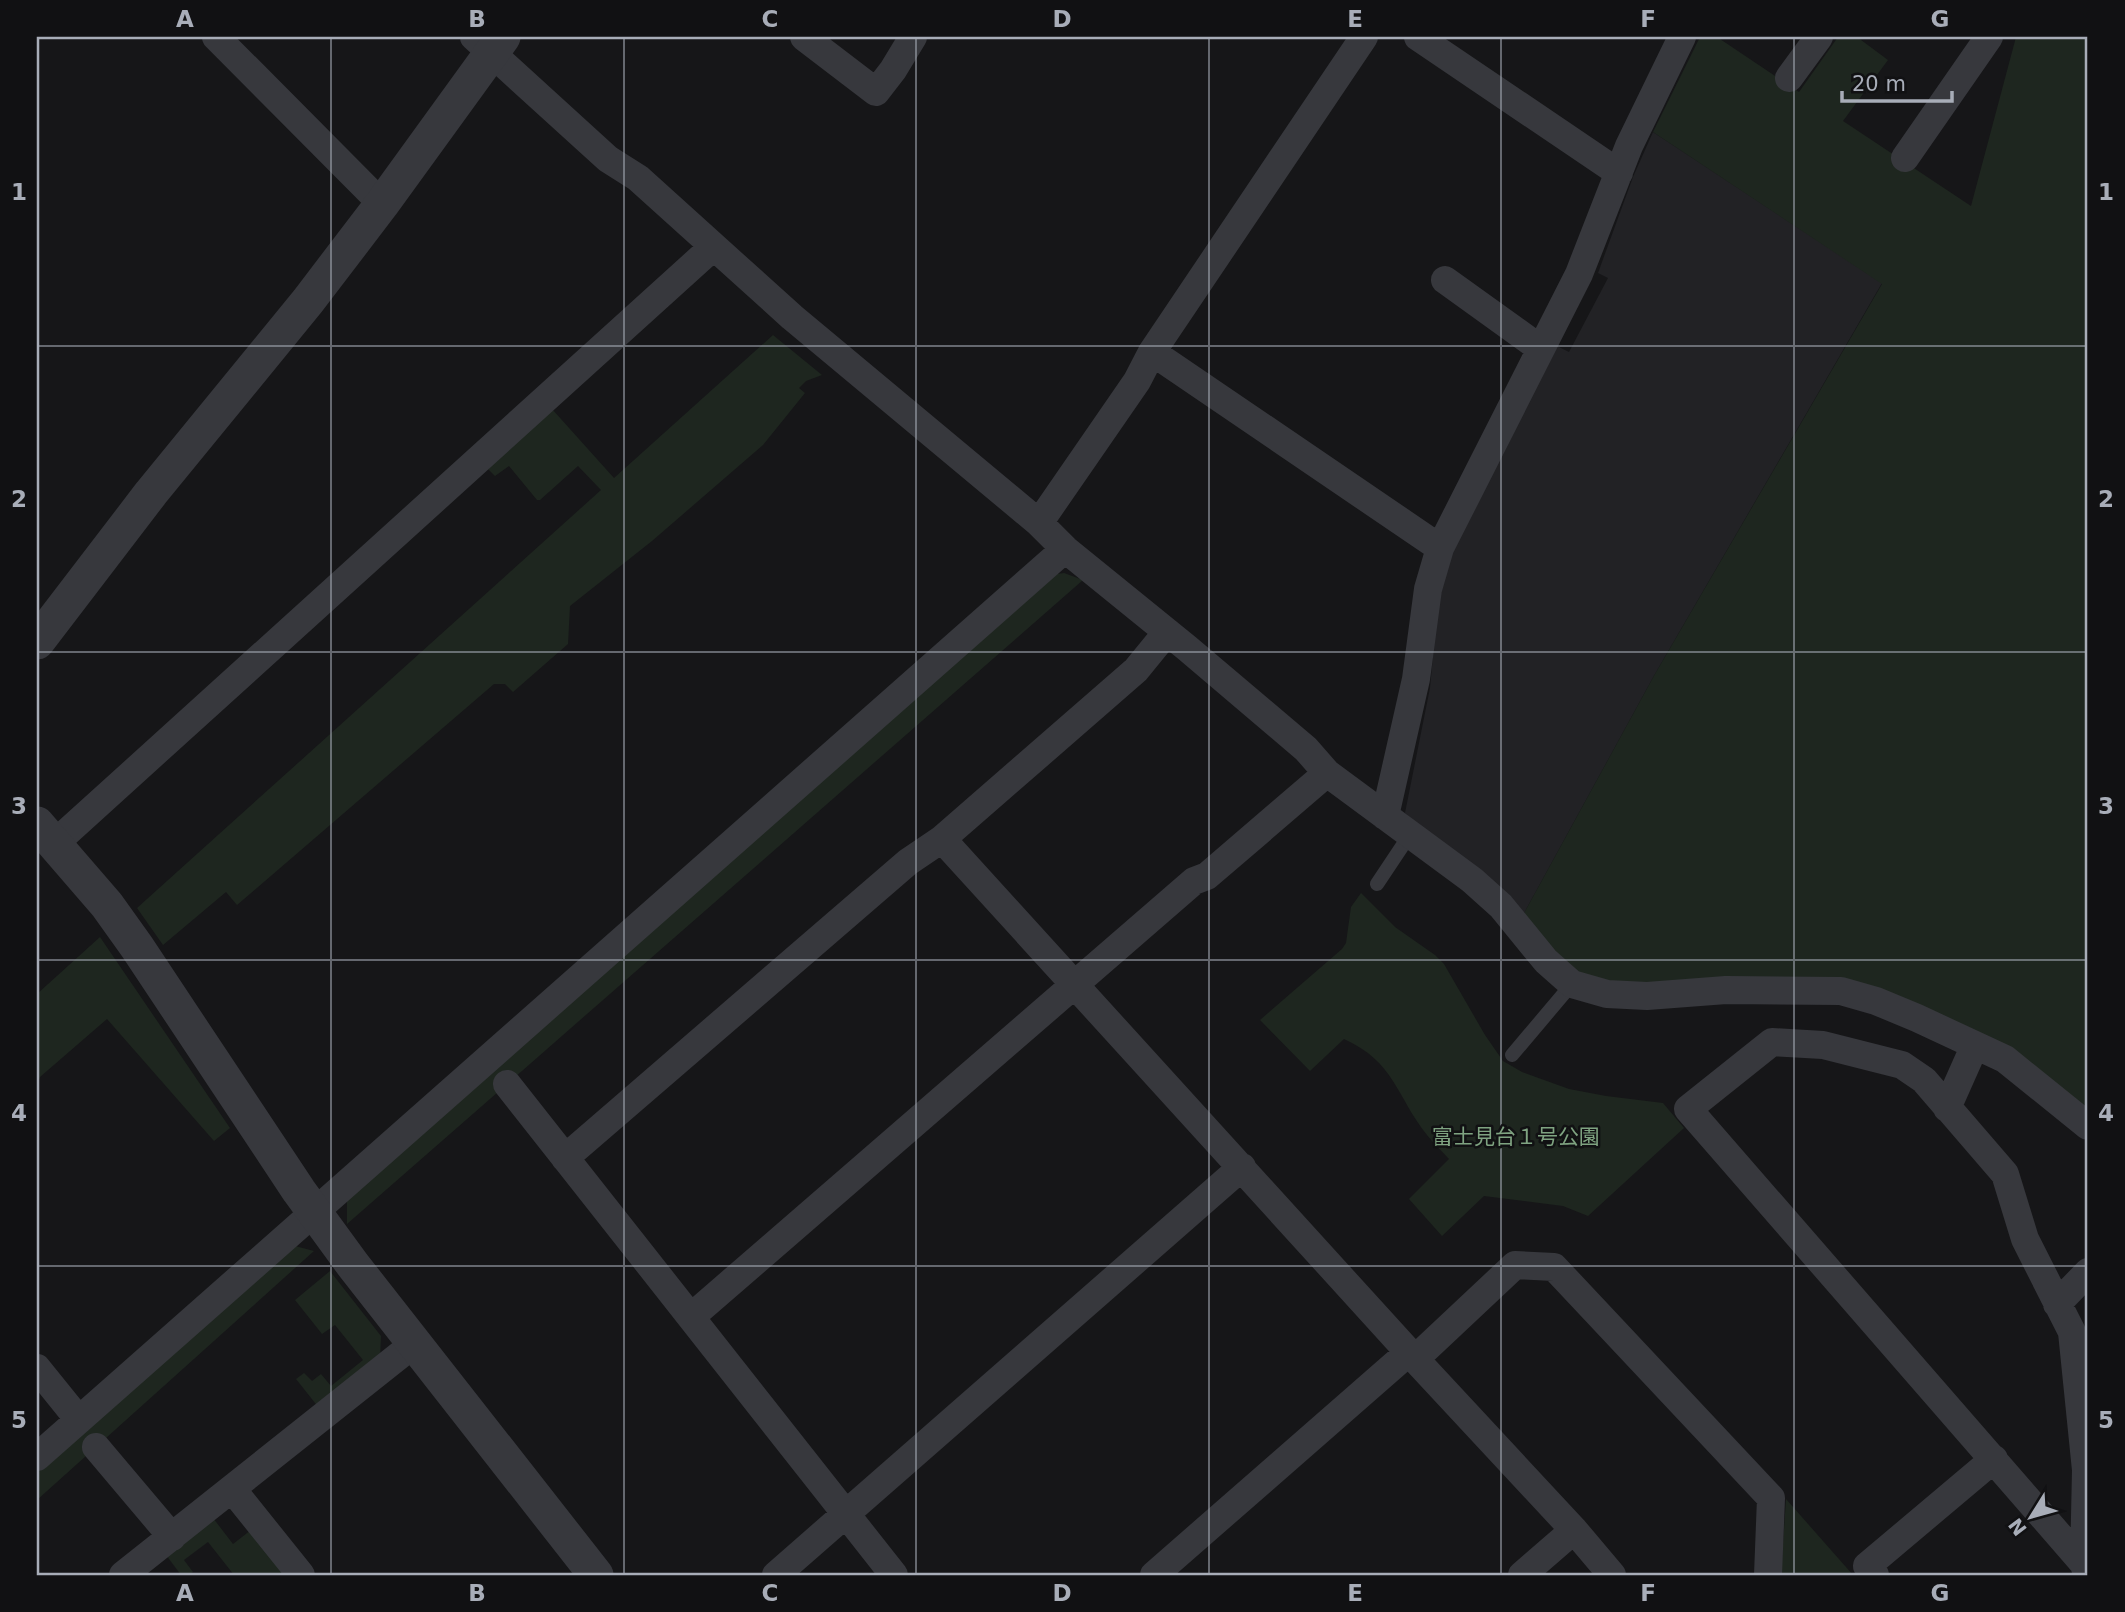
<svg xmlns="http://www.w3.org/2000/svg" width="2125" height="1612" viewBox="0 0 2125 1612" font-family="'DejaVu Sans','Noto Sans JP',sans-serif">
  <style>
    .built { fill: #222225 }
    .green { fill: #1e261f }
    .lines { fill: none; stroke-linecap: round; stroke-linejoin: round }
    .service { stroke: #37383d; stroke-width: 14 }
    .minor { stroke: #37383d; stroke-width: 28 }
    .tertiary { stroke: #37383d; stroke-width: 35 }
    .grid { fill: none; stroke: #a8adb8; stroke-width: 2; stroke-opacity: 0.55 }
    .labels { text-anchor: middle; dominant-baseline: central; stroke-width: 5; stroke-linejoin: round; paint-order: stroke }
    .park-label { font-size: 21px; fill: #7fa381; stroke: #111113 }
    .neatline { fill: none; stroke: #a8adb8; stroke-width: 2.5 }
    .grid-label { font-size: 23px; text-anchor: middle; font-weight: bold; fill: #a8adb8 }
  </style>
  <rect width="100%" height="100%" fill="#161618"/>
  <path class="built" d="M1653,132l229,151 -227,391 -133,243 -117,-104 25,-125 8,-86 16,-57 103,-199 12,6 39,-74 -10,-5 35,-96z"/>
  <path class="green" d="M1700,37h17l82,55 39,-55h19l31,23 -45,61 128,85 45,-169h72v1075l-201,-120 -239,1 -64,-13 -62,-63 133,-243 227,-390 -229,-152z
    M773,335l49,40 -16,6 -7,7 6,5 -42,52 -111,96 -82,65 -2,38 -55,48 -8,-8h-11l-257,221 -11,-13 -63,53 -26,-37 464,-418 -23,-24 -38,34h-3l-28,-34 -14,10 -8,-8 65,-59 62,69z
    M1064,573l19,7 -736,644v-25l710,-625z
    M1361,893l34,34 40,28 9,9 41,71 18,26 19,11 47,17 37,7 57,7 21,25 -96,88 -25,-10 -79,-10 -42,40 -33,-37 40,-40c-7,-8 -15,-15 -22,-24 -31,-39 -32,-73 -83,-96l-34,32 -50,-51 82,-71 4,-6 5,-36z
    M100,937l130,191 -16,13 -107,-122 -67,58 -3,7v-90z
    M295,1246l19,5 -277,249v-27z
    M330,1271l51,65 -1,24 -61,48 -23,-29 8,-6 8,8 9,-7 10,12 32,-26 -28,-35 -13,9 -27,-34z
    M1786,1499l67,76h-72z
    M213,1518l20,26 18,-14 35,45h-52l-26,-33 -24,18 9,12 -4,3h-8l-15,-20z"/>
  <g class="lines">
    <path class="service" d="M1377,884l34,-51
      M1512,1055l60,-71"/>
    <path class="minor" d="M216,37l166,167
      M474,37l134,122 30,19 154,139 247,206 26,26 122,99 119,101 21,24 145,107 29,26 45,55 26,23 35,10 40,2 79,-6 115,1 35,10 41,17 88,41 83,67
      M804,37l72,55 17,-22 20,-33
      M1418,37l201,136
      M1789,78l30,-41
      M1905,158l84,-121
      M1445,280l96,69
      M1152,352l288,196
      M1039,523l98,-142 15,-29 212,-315
      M1167,632l-31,38 -194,169 473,520 159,171 38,45
      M1385,816l31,-137 12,-90 12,-41 139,-274 50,-128 53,-109
      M54,844l659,-597
      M507,1084l387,491
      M1947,1108l28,-63
      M565,1158l343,-296 34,-23
      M2057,1304l31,-32
      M691,1317l503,-436 13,-5 120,-103
      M1415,1359l100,-94 39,2 217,231 -3,77
      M37,1368l42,52
      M96,1447l76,90
      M37,1457l1028,-908
      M232,1489l69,86
      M2084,1564l2,-94 -14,-138 -47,-93 -20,-65 -81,-94 -22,-15 -79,-20 -51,-3 -84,67 396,455 3,11
      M123,1575l292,-232
      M776,1575l466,-408
      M1154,1575l255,-223
      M1522,1575l52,-45
      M1875,1575l-8,-9 127,-107"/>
    <path class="tertiary" d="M37,642l114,-149 157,-192 74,-97 121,-167
      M37,824l70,81 30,42 162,244 54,74 243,310"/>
  </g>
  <path class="grid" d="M331,37v1538M624,37v1538M916,37v1538M1209,37v1538M1501,37v1538M1794,37v1538M37,346h2051M37,652h2051M37,960h2051M37,1266h2051"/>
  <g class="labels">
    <g class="park-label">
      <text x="1516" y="1137">富士見台１号公園</text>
    </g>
  </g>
  <rect width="2125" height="1612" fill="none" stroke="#111113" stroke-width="77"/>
  <g transform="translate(2031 1517) rotate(233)" stroke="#111113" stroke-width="5" paint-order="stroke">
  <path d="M0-5L12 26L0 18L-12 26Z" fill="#a8adb8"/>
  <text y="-10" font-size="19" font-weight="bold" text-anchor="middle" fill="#a8adb8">N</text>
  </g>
  <path d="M1842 91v10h110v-10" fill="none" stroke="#a8adb8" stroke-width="3.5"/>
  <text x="1852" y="91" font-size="21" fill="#a8adb8" stroke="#111113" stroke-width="5" paint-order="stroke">20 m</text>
  <rect x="38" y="38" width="2048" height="1536" class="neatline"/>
  <g class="grid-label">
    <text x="185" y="27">A</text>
    <text x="477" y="27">B</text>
    <text x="770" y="27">C</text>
    <text x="1062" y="27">D</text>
    <text x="1355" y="27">E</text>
    <text x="1648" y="27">F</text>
    <text x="1940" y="27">G</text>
    <text x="19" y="200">1</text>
    <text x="2106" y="200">1</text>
    <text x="19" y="507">2</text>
    <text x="2106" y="507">2</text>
    <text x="19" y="814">3</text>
    <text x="2106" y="814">3</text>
    <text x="19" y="1121">4</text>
    <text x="2106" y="1121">4</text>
    <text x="19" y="1428">5</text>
    <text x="2106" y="1428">5</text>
    <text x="185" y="1601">A</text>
    <text x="477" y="1601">B</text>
    <text x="770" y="1601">C</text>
    <text x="1062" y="1601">D</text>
    <text x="1355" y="1601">E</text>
    <text x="1648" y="1601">F</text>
    <text x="1940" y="1601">G</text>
  </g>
</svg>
